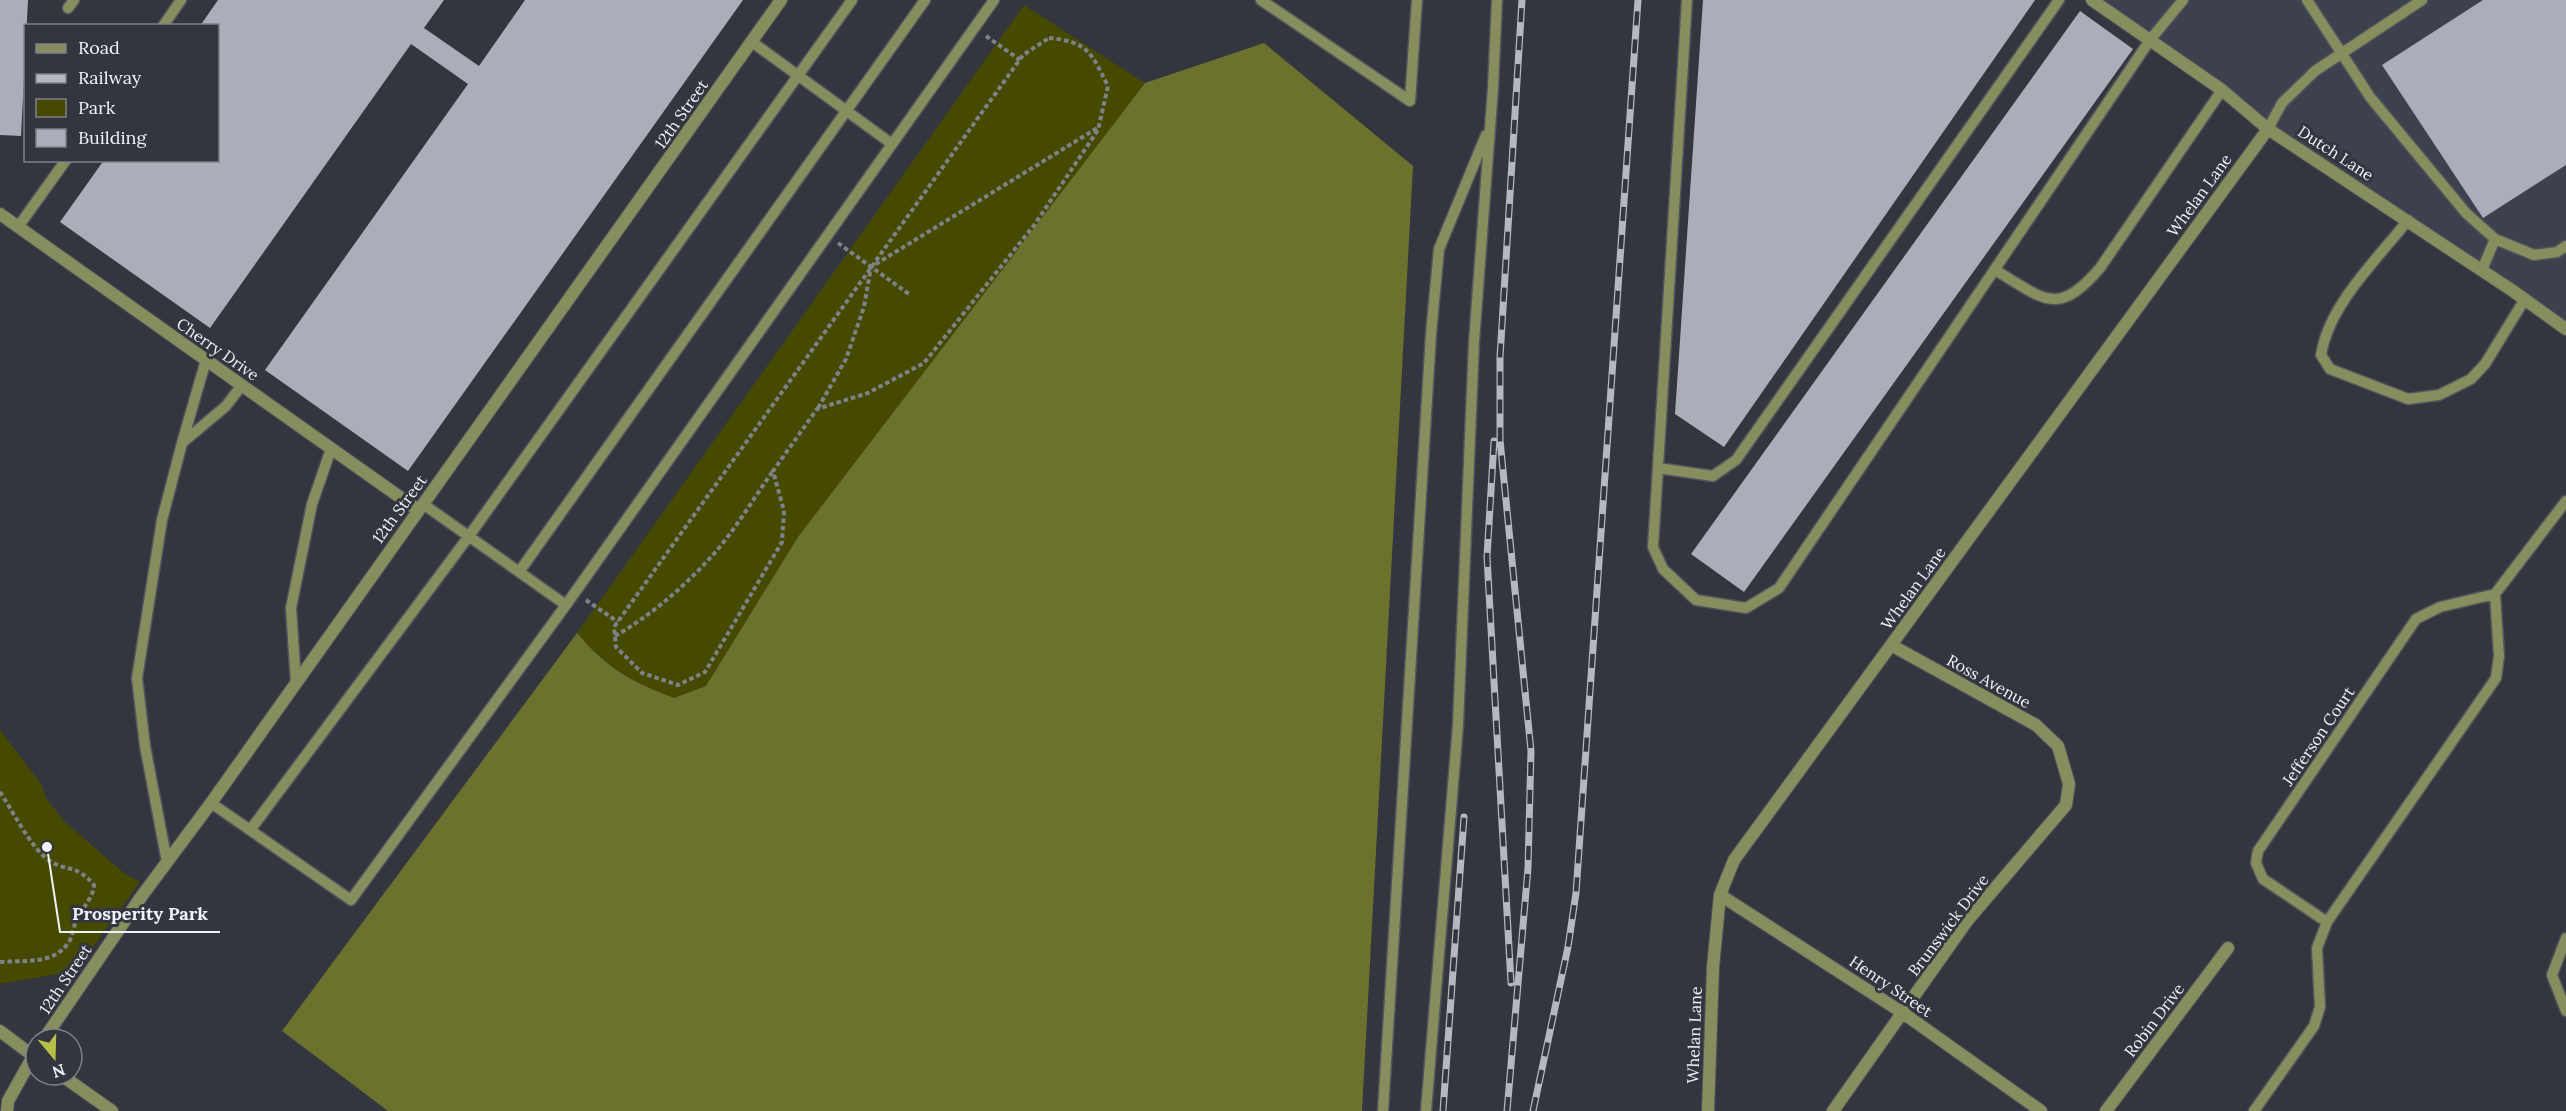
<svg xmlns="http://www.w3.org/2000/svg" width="2566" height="1111" viewBox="0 0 2566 1111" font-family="Lora,serif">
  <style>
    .built { fill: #3d414e }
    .green { fill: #464a01 }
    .forest { fill: #6c712d }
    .building { fill: #abaeb9 }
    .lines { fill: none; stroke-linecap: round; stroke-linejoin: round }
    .lane-casing { stroke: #51545d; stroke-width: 13 }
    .street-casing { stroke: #51545d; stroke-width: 14 }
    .path { stroke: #7f8189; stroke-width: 4; stroke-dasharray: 4.5 3; stroke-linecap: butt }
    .lane { stroke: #878d5c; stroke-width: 10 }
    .street { stroke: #878d5c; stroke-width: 12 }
    .rail-casing { stroke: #b6b8bf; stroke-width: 7 }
    .rail { stroke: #33363f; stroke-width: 4.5; stroke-dasharray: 14; stroke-linecap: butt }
    .labels { text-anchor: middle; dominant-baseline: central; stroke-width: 6; stroke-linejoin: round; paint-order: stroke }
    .street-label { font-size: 16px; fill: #f1f2f8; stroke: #33363f }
    .leader { fill: none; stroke: #f1f2f8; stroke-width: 2 }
    .callout-dot { fill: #f1f2f8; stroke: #33363f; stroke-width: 2 }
    .callout-label { font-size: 18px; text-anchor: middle; font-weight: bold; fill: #f1f2f8; stroke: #33363f; stroke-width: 6; stroke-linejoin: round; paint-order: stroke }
  </style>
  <rect width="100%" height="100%" fill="#33363f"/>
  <path class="built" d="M2094,0h472v335z"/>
  <path class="green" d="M1024,5l121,78 -347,454 -92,149 -32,12c-44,-17 -65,-29 -97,-65z
    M0,730l42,55 4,13 19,24 59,51 16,9 -64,89 -76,13z"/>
  <path class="forest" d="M1264,43l149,123 -51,945h-974l-106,-80 295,-398c31,36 53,48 97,65l32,-12 92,-149 347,-454z"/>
  <path class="building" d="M0,0h28l-7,136 -21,-1z
    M218,0h226l-20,28 55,38 46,-66h218l-335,471 -143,-101 203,-286 -57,-40 -201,284 -150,-106 44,-62h114v-134h-18z
    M1703,0h332l-311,447 -49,-33z
    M2483,0h83v165l-83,53 -101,-153z
    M2080,11l53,38 -389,543 -53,-38z"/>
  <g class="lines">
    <g class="lane-casing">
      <path id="lane" d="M1261,0l149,101 7,-101
        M1687,0l-34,547 10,22 33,31 50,8 33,-20 371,-548 33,-40
        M2307,0l63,97 96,116 29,26 39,16 23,-3 9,-6
        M68,8l6,-8
        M163,26l18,-26
        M752,42l140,102
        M2268,129l14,-26 33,-32 107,-71
        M2408,220c-31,40 -79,84 -87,135l9,14 78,30 31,-4 32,-16 14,-15 40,-65
        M18,227l48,-67
        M1995,270c49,29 62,48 105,-2l122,-178
        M2482,270l13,-31
        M206,360l-24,83 44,-37 16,-21
        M1658,468l55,8 23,-16 323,-460
        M423,504l143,101 428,-605
        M519,572l406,-572
        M296,683l-5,-75 21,-104 19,-55
        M211,803l140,97 215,-295
        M251,829l218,-293 383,-536
        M167,862l-22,-116 -8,-68 25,-158 20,-77
        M2327,922l-64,-43 -7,-16 2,-12 158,-232 24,-12 55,-13 71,-93
        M2566,938l-14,37 14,36
        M1383,1111l48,-777 8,-85 47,-114
        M1426,1111l32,-386 16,-383 19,-254 4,-88
        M2254,1111l60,-85 6,-19 -3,-59 10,-26 169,-244 3,-22 -4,-62"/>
    </g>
    <g class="street-casing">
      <path id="street" d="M2092,0l130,90 46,39 245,162 53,38
        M0,214l418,296
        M1720,895l183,118 138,98
        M0,1031l36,27
        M44,1039l97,-142 70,-94 570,-803
        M61,1075l51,36
        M7,1111l1,-10 28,-50
        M1708,1111l5,-144 7,-72 14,-35 534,-731
        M1833,1111l134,-190 99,-116 3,-21 -11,-38 -22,-21 -145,-80
        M2106,1111l122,-163"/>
    </g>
    <path class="path" d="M986,36l34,24
      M1049,38c40,4 42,15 59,48l-10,44 -63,94 -111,139 -56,30 -51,16 -44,62 11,40 -2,31 -77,130 -27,13 -36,-12 -26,-26 -2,-20 409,-572z
      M838,243l71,51
      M818,408l28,-49 18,-52 7,-40 228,-140
      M586,600l32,22
      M615,636c35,-20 69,-49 96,-79 23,-25 42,-58 62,-86
      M0,792c13,19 31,57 50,69 19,12 25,2 44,24 -1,15 -13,23 -18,36 -3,7 -3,16 -8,22 -14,22 -45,17 -68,19"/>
    <use href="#lane" class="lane"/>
    <use href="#street" class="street"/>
    <g class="rail-casing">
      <path id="rail" d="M1494,441l-7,116 24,426
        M1443,1111l21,-294
        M1507,1111l21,-243 3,-117 -31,-311v-83l22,-357
        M1533,1111l35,-164 8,-54 62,-893"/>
    </g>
    <use href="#rail" class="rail"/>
  </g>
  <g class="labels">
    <g class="street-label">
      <text transform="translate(681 114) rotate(-55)">12th Street</text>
      <text transform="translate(2336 153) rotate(33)">Dutch Lane</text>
      <text transform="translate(2199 195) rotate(-54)">Whelan Lane</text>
      <text transform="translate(218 349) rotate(35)">Cherry Drive</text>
      <text transform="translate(399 509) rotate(-54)">12th Street</text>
      <text transform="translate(1913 588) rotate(-54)">Whelan Lane</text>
      <text transform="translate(1989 681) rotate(29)">Ross Avenue</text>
      <text transform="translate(2318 736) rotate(-56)">Jefferson Court</text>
      <text transform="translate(1948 925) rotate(-53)">Brunswick Drive</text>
      <text transform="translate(65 979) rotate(-56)">12th Street</text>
      <text transform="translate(1891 986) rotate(34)">Henry Street</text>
      <text transform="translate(2154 1020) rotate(-53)">Robin Drive</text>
      <text transform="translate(1694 1035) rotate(-88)">Whelan Lane</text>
    </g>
  </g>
  <path class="leader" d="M47 847L60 932H220"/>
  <circle class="callout-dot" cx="47" cy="847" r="6"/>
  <g class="callout-label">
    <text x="140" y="920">Prosperity Park</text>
  </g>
  <rect x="24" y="24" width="195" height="138" fill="#33363f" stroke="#7f8189" stroke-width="1.5"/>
  <rect x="36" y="44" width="30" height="9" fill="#878d5c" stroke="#7f8189" stroke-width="1.5"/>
  <text x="78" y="54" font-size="18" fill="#f1f2f8">Road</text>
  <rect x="36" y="74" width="30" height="9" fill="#b6b8bf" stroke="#7f8189" stroke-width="1.5"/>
  <text x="78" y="84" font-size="18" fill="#f1f2f8">Railway</text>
  <rect x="36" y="99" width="30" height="18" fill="#464a01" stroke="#7f8189" stroke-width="1.5"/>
  <text x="78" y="114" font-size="18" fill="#f1f2f8">Park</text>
  <rect x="36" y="129" width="30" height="18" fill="#abaeb9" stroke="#7f8189" stroke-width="1.5"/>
  <text x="78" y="144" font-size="18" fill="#f1f2f8">Building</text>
  <g transform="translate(54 1057) rotate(161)"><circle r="28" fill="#33363f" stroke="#7f8189" stroke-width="1.5"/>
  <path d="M0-4.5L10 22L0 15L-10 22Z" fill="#b8c147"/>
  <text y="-9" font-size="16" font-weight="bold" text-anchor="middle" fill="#f1f2f8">N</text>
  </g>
</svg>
